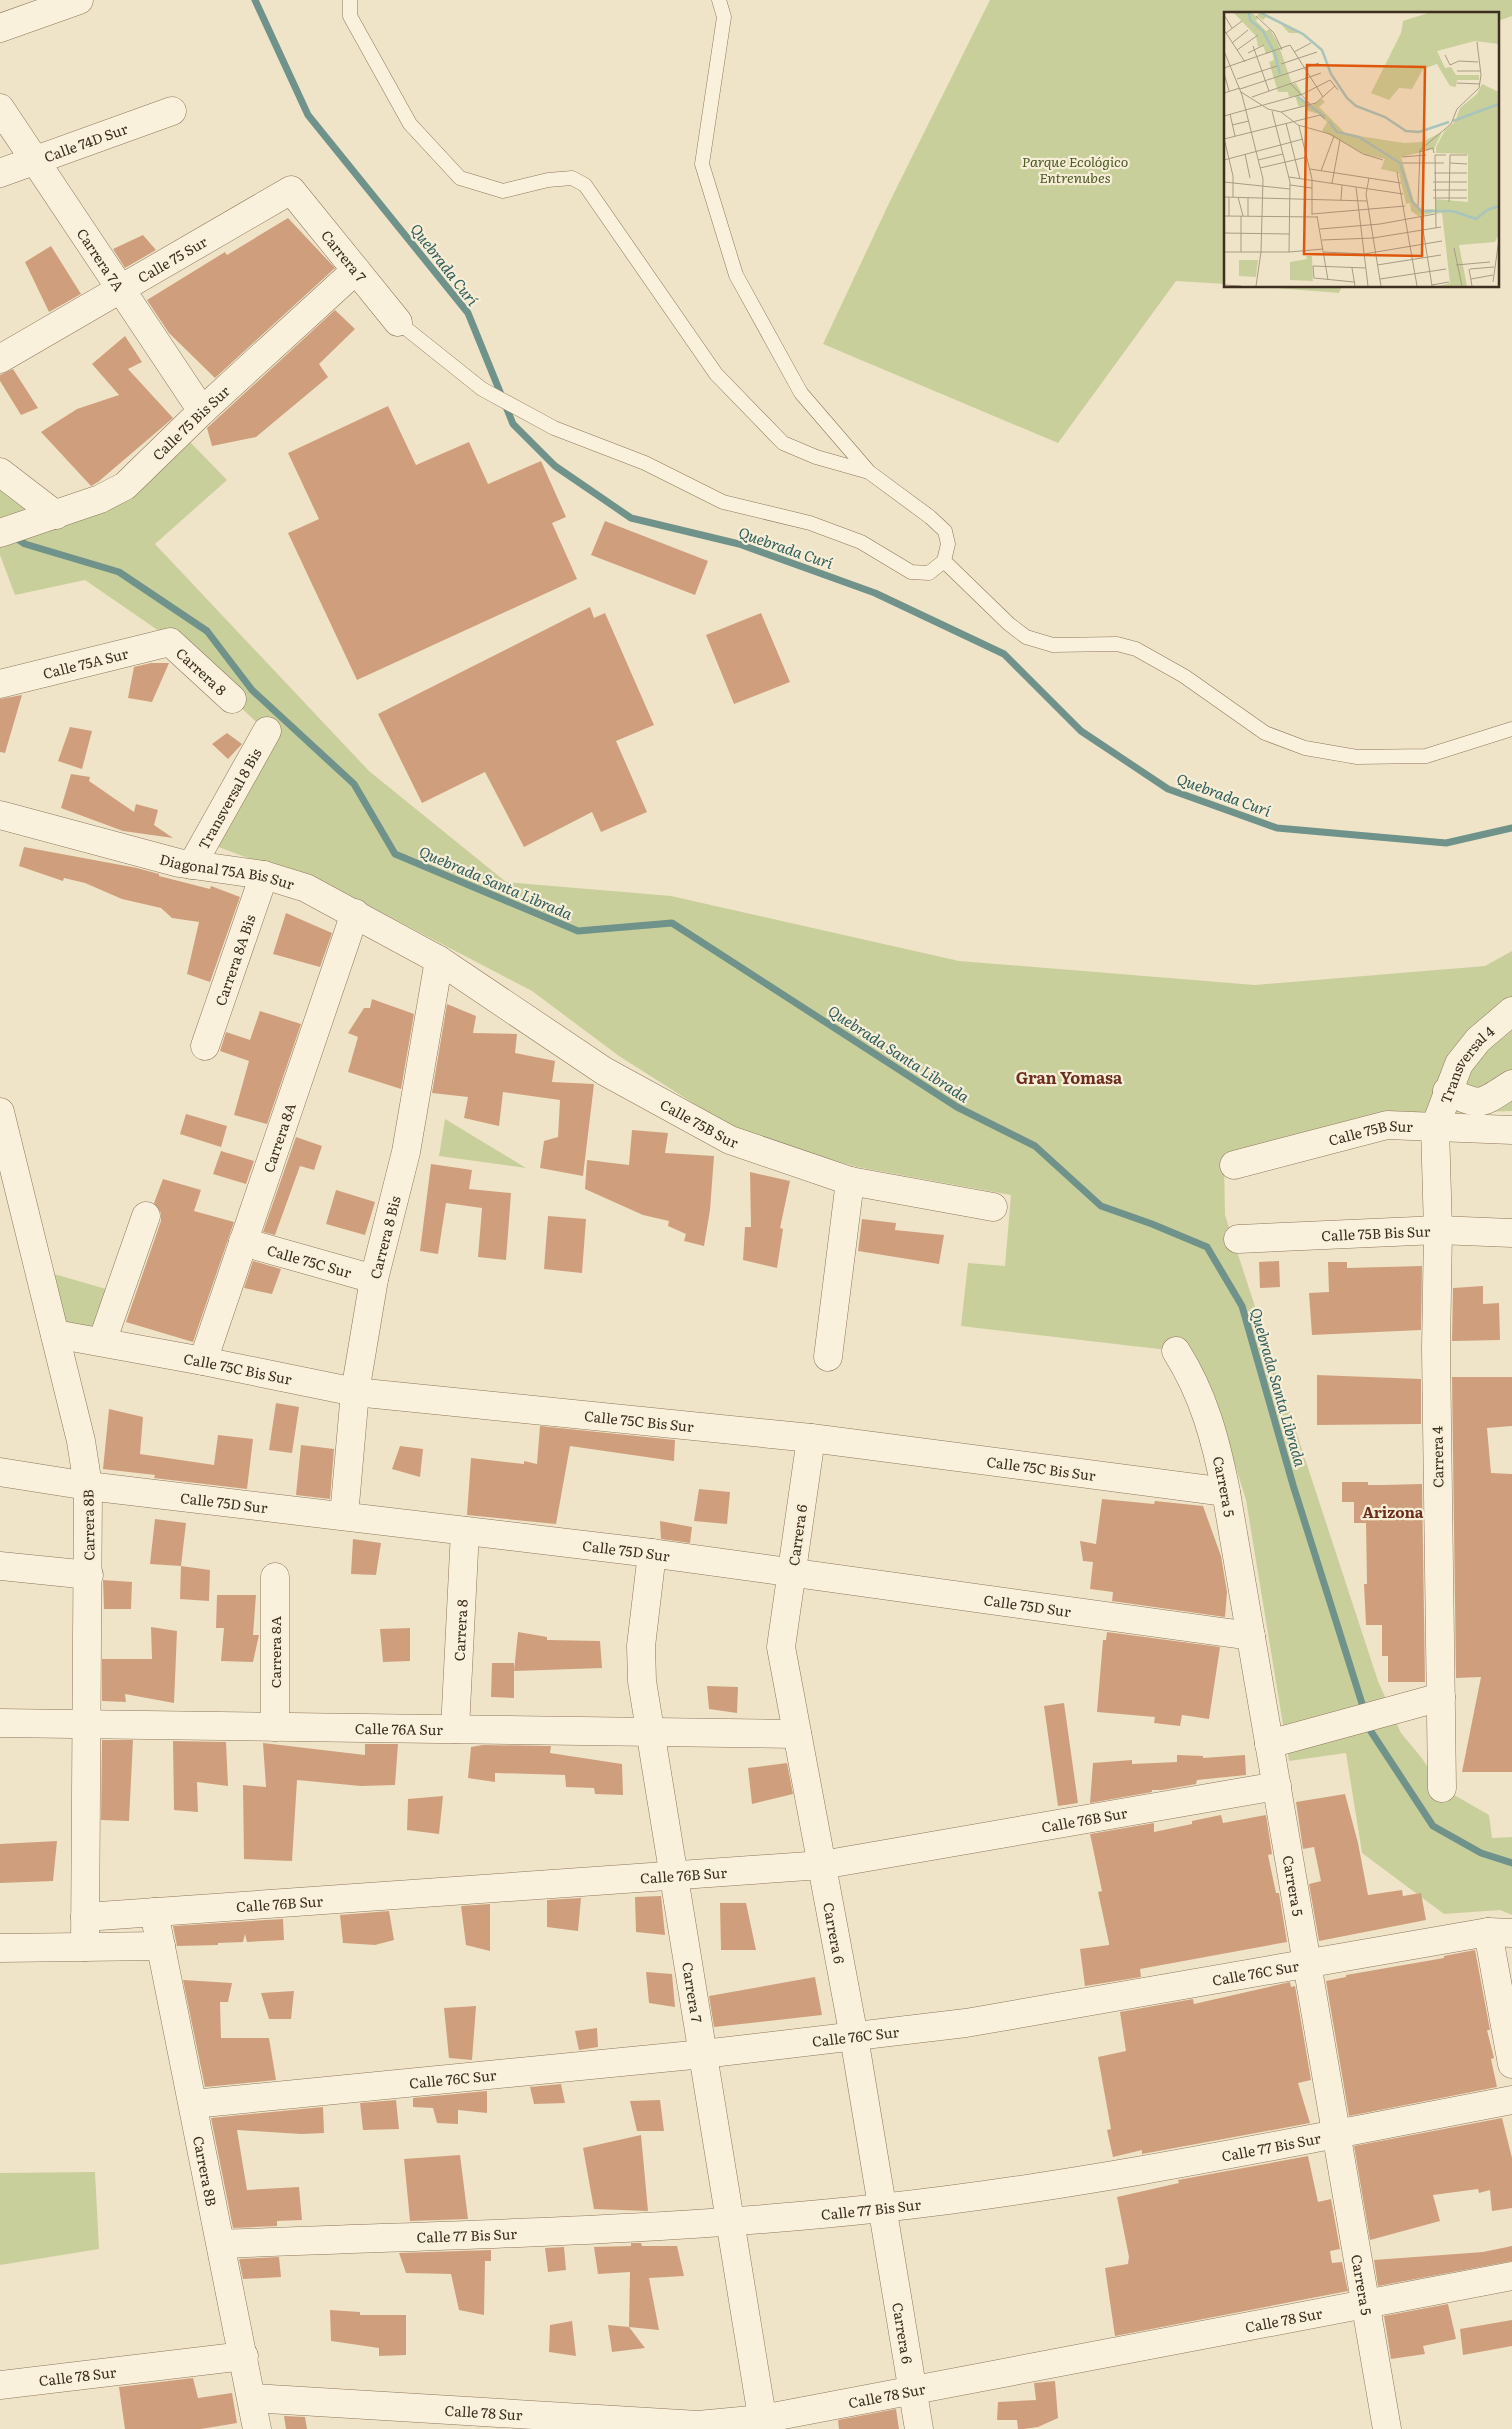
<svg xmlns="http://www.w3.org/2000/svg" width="1512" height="2429" viewBox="0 0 1512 2429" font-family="Literata,serif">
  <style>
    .green { fill: #c9cf9b }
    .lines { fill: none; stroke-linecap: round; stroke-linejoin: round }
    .stream { stroke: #6f938a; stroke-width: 7 }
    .building { fill: #cf9f7d }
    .service-casing { stroke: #8d765c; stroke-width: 15 }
    .minor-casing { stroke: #8d765c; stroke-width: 29 }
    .service { stroke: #faf1dc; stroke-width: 14 }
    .minor { stroke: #faf1dc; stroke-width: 28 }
    .labels { text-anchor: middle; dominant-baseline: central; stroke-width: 4.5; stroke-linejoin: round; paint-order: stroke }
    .street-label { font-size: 14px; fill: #3d2e20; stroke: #f7eed8 }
    .park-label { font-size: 14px; font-style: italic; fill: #4d5a26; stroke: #f7eed8 }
    .water-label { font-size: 15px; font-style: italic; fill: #2f5d5a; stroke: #f7eed8 }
    .neighbourhood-label { font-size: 15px; font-weight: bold; fill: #6b2e1e; stroke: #f7eed8 }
    .quarter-label { font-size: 16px; font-weight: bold; fill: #6b2e1e; stroke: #f7eed8 }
    .inset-river { fill: none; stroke: #a9c4bc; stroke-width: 2.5 }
    .inset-road { fill: none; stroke: #a89b85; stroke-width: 1 }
    .view { fill: #df570d; fill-opacity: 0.15; stroke: #df570d; stroke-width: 2.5 }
    .inset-edge { fill: none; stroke: #3d2e20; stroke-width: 2.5 }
  </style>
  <rect width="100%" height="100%" fill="#f0e4c8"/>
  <path class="green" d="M990,0h522v16l-14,5v-7h-272v270l-50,-3 -118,162 -235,-99 68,-145z
    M1253,286h89l-3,7z
    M190,442l37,38 -72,64 214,227 137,111 165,14 288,65 296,24 230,-19 27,-15v160l-126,4 -162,44 1,56 153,466 23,52 20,24 21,31 47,27 3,23 20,-1v78l-12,-5 -56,4 -82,-61 -16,-100 -57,8 -43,-261 -30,-96 -18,-40 -24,-27 2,14 -215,-25 7,-63 37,3 6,-71 -154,-28 -93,-27 -49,-23 -96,-61 -87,-65 -184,-96 -143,-53 61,-111 -107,-100 -74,-51 -70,15 -15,-40v-67l53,40 77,-28z
    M445,1119l81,49 -87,-12z
    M54,1274l59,17 -13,41 -38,-6z
    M95,2172l4,77 -99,16v-92z"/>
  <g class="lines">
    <path class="stream" d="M255,0l53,115 160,198 45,111 42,42 76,52 108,26 136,49 129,61 77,77 87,58 109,39 169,15 66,-15
      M13,536l12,8 94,28 88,59 45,59 102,94 41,70 183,77 94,-8 285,184 78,39 66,60 51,18 55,23 35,59 51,179 72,228
      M1368,1723l2,7 63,96 48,27 31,10"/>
  </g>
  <path class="building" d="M288,218l47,50 -120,110 -46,-45 -22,-33 78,-48 2,3z
    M143,235l13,15 -31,18 -12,-19z
    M51,246l30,48 -32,18 -24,-50z
    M335,310l20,19 -36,35 9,13 -72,60 -44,9 -5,-18z
    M125,336l17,26 -14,7 45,49 -75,64 -7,4 -50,-54 36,-23 42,-14 -27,-31z
    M13,369l25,39 -17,7 -21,-34v-6z
    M388,406l28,59 53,-23 19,42 53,-23 25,56 -14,6 25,56 -220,101 -69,-147 31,-14 -31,-66z
    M605,521l103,40 -13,34 -104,-40z
    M590,607l4,11 11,-5 49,112 -38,16 31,71 -46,20 -9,-20 -68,35 -39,-75 -63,31 -44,-89z
    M761,613l29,69 -56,22 -28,-69z
    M151,663h18l-17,39 -24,-4 6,-31z
    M22,695l-17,58 -5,-1v-53z
    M70,727l22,4 -10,38 -24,-8z
    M227,733l15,11 -14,15 -16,-15z
    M71,774l19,3 -1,4 45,31 2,-8 22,6 -4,15 19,13 -50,-7 -62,-23z
    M24,847l113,21 22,6v2l51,13 1,-3 29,11 -30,85 -23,-8 12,-52 -27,-4 -11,-10 -39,-9 -37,-16 -21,-5 -1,3 -44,-15z
    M286,913l46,20 -12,34 -47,-13z
    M372,999l42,15 -13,75 -53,-17 10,-35 -10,-4 16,-25h6z
    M447,1004l29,12 -3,17 44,1 -2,19 40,8 -3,21 42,2 -11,92 -43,-8 4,-27 14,-4 2,-37 -57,-8 -4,34 -35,-8 4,-21 -36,-4z
    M260,1011l41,13 -34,100 -33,-9 15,-54 -29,-10 6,-19 24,8z
    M186,1114l41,12 -6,21 -41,-13z
    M632,1130l36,3 -3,20 49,3 -4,54 -6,36 -20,-5 2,-7 -18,-8 1,-5 -26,-6 -58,-26 2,-29 42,5z
    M296,1137l26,9 -8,24 -14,-4 -25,69 -12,-3z
    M221,1151l33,10 -8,23 -33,-10z
    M431,1164l41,6 -3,19 42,4 -5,67 -28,-3 4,-49 -36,-5 -8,51 -18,-3z
    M750,1172l40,9 -10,47 3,1 -6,39 -34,-8 2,-33h6z
    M163,1179l38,11 -7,21 40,11 -41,120 -67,-20 35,-101v-8l-7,-10z
    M336,1190l39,12 -10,33 -39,-11z
    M548,1216l38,3 -4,54 -38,-4z
    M862,1219l34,4 -1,7 49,5 -5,29 -81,-13z
    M253,1261l28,8 -9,25 -28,-6z
    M1279,1261l1,26 -20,1 -1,-26z
    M1328,1262h19v6l75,-2 -1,64 -109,5 -3,-42 20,-1z
    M1483,1286v18l16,-1 1,37 -48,1 1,-53z
    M1317,1375l104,4v45l-104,1z
    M1452,1377h60v49l-25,2 4,45 21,1v298h-50l19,-95 -25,1z
    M276,1403l23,4 -7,46 -23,-3z
    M109,1409l34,8 -3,37 74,11 4,-30 35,4 -6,50 -93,-11 1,-3 -52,-6z
    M540,1426l135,14 -1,21 -104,-15 -14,78 -89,-9 4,-57 53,6v-3l13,3z
    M301,1445l33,4 -4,50 -34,-4z
    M400,1446l23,3 -3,28 -28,-8z
    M1342,1482h26v3h15l39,-1 3,198h-37v-26h-6v-31h-16l-2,-41h3l-1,-61h-12v-21h-12z
    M699,1489l31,3 -3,32 -33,-3z
    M1102,1499l52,5 1,-3 48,5 18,50 6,36 -2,25 -113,-16 1,-9 -23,-3 3,-27 -10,-1 -3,-20 16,3z
    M155,1519l31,4 -5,43 -31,-2z
    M660,1521l32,6 -2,16 -29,-4z
    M353,1539l28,4 -5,32 -25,-1z
    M181,1566l29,4 -1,31 -29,-2z
    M103,1580l29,2 -1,27h-27z
    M217,1595h39l-3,40h6l-6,27 -32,-1 3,-33h-8z
    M151,1627l26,4 -3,72 -49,-9 1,8 -24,-1v-42h50z
    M410,1628v33l-27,1 -3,-33z
    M518,1632l29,5v3l53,1 2,27 -88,3z
    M1107,1632l113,15 -11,72 -27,-4 -2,11 -26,-3 1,-6 -58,-5 6,-72h3z
    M492,1663h22v35l-23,-1z
    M707,1686l31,1 -1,26 -28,-4z
    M1064,1703l14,100 -20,3 -14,-100z
    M102,1740h31l-4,81 -28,-1z
    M173,1741l53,1 2,44 -31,-4 1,30 -24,-2z
    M263,1743l102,12v-11h33l-3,41 -34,1 -64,-6 -5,81 -48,-2 -1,-74 23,2z
    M483,1745l68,1 -1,7 72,11 1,31 -28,-1 -1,-6 -28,-1 -1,-12 -70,-2v9l-27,-4 3,-31z
    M1177,1755l26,1v2l42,-3 1,20 -49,5 -1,4 -34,6h-10v2l-62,11 3,-40 39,-3v4l45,-2z
    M787,1763l6,31 -41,10 -4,-36z
    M1345,1794l13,49 10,52 34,-5 1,6 18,-3 5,27 -107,21 -10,-57 12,-3 -7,-34 -11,2 -7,-47z
    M443,1796l-4,38 -32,-4 1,-31z
    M1221,1815l2,8 43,-8 6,39 -4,1 8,38h3l8,49 -147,27 1,8 -56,9 -5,-37 29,-4v-2l-11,-51 4,-1 -12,-57 64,-11v9l38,-8v-3z
    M57,1841l-4,40 -53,2v-39z
    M661,1896l4,39 -29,-3 -1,-35z
    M581,1898l-3,33 -31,-4v-27z
    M720,1903h26l10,47h-35z
    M490,1904v47l-24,-6 -5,-39z
    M389,1911l5,29 -19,5 -32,-2 -3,-28z
    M283,1919l1,21 -37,2 -2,-8 -2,8 -25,1v2l-41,1 -4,-20z
    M1475,1950l15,80h-3l7,28 -3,1 6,28 -148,29 -23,-135 20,-4v-2l98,-17v-2z
    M646,1972l26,2 3,33 -26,-4z
    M815,1977l7,38 -108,12 -5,-31z
    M183,1980l49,3 -4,19h-8l1,36h48l7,42 -71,7z
    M1290,1982l1,5 4,-1 16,94 -13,3 12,40 -168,31v-4l-29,7 -6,-27 4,-1 -13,-72 28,-6 -6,-39 73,-13 1,5z
    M294,1991l-3,28h-22l-8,-26z
    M476,2006l-4,54 -23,-2 -5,-50z
    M597,2028l1,19 -19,3 -4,-19z
    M561,2084l4,19 -31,1 -4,-17z
    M487,2091v22l-29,-3v14l-21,-1 -4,-15 -20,-1v-9z
    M396,2100l3,29 -36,1 -3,-27z
    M660,2100l4,31h-27l-7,-30z
    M323,2107l1,26 -23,1 -64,-4 10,60 52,-3 3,33 -25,1v5l-44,2 -22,-110z
    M1502,2118l10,40v50l-20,3 -2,-21 -11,3 -1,-4 -45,6 7,26 -70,19 -16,-94z
    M641,2135l7,76 -54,-2 -11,-61z
    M460,2155l8,64 -58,2 -6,-62z
    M1308,2156l10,46 13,-3 9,50 -10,2 2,12 10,-1 6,29 -233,45 -10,-68 23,-4 1,-7 -12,-60 62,-14 -1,-3z
    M631,2243h10l1,3h35l7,30 -35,2 10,52 -30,-3 1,-55 -32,2 -4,-27 37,-1z
    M1512,2246v15l-134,25 -4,-26 109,-8z
    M564,2247l2,23 -18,2 -3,-24z
    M491,2250v11h-6l-1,54 -25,-5 -8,-36 -45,-1 -7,-20z
    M279,2257l2,20 -38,2 -4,-20z
    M1448,2304l8,35 -33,7 2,8 -34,5 -7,-43z
    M330,2310l30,2v3h46v40l-27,1v-8l-48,-7z
    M1512,2320v26l-49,9 -3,-26z
    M572,2321l4,35 -27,-4 1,-27z
    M608,2325l21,2 16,21 -33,4z
    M193,2378l5,20 34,-5 5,30 -36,6h-76l-6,-42z
    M1055,2381l3,37 -20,9 -14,2h-6l-1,-9h-20l1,-18 38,-2 -2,-17z
    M896,2409l3,20h-60l-1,-9z
    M284,2416l21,1 2,12h-21z"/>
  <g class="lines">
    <g class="service-casing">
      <path id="service" d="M350,0v16l60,108 50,54 43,13 45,-11 24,-2 13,7 131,189 67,69 33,14 53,15
        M398,322l84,67 72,39 91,35 78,39 87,21 51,19 50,30 18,1 15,-12 4,-17 -3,-13 -15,-14 -61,-45 -68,-79 -65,-118 -34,-111 22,-147 -5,-17
        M944,561l65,63 17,13 27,8 64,-1 19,5 48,27 81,57 40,15 52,9 69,-1 86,-27"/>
    </g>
    <g class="minor-casing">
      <g id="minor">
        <path d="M0,28l79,-28"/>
        <path id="s1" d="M0,108l202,303"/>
        <path id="s2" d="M0,173l172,-62"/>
        <path id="s3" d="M0,359l291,-169 107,132"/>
        <path d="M0,472l56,43"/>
        <path id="s4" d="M0,533l100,-34 25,-13 77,-75 154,-141"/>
        <path id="s5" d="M0,684l170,-42 62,57"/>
        <path id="s6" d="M0,815l179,48 85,12 42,13 133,72 165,111 126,69 120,41 143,26"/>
        <path id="s7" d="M192,865l75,-134"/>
        <path id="s8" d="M205,1046l59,-171"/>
        <path d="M1447,1091c36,16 32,14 65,-7"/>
        <path d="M0,1112l81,329 7,45 -3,461"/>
        <path id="s9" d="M1234,1165l153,-40 125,5"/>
        <path id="s10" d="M1238,1239l200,-9 74,3"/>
        <path id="s11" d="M243,1242l131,37"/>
        <path id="s12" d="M55,1334l148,27 152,31 456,46 415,54"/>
        <path d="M102,1342l44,-126"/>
        <path id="s13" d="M1176,1351c28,44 40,90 50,141l161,937"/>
        <path d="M828,1357l22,-176"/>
        <path id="s14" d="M203,1361l152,-448"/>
        <path id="s15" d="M811,1438l-30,209 73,390 65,392"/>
        <path id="s16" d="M0,1472l88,14 555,66 608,84"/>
        <path id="s17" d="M344,1516l11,-124 19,-113 32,-127 33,-192"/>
        <path id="s18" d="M652,1553l-11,93 1,35 122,748"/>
        <path d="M0,1566l89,9"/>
        <path id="s19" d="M0,1723l797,11"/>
        <path d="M275,1727v-150"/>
        <path id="s20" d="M455,1729l10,-198"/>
        <path d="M1269,1744l172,-47"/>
        <path id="s21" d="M1442,1788l-6,-439 2,-119 -3,-103 24,-63 19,-24 34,-29"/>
        <path id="s22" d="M154,1912l103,517"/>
        <path id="s23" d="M85,1917l737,-52 455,-79"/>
        <path d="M1488,1932l24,132"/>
        <path d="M0,1948l161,-2"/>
        <path id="s24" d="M193,2104l510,-50 263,-31 522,-91 24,1"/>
        <path id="s25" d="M221,2244c220,-9 441,-12 660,-36 212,-23 421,-68 631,-108"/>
        <path id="s26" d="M0,2385l244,-29"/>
        <path id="s27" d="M252,2398l446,27 64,-6 750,-143"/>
      </g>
    </g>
    <use href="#service" class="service"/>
    <use href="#minor" class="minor"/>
  </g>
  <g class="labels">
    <g class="street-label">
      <text stroke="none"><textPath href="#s2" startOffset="91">Calle 74D Sur</textPath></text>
      <text stroke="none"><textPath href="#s3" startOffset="421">Carrera 7</textPath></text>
      <text stroke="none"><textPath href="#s1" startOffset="182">Carrera 7A</textPath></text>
      <text stroke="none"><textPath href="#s3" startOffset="199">Calle 75 Sur</textPath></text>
      <text stroke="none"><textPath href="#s4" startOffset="225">Calle 75 Bis Sur</textPath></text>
      <text stroke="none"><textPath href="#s5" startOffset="88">Calle 75A Sur</textPath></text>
      <text stroke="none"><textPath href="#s5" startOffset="218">Carrera 8</textPath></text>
      <text stroke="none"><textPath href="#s7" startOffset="76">Transversal 8 Bis</textPath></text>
      <text stroke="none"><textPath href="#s6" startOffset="234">Diagonal 75A Bis Sur</textPath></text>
      <text stroke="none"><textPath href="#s8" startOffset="91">Carrera 8A Bis</textPath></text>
      <text stroke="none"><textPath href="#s21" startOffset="732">Transversal 4</textPath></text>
      <text stroke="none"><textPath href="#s6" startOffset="774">Calle 75B Sur</textPath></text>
      <text stroke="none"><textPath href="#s9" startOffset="141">Calle 75B Sur</textPath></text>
      <text stroke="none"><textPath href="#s14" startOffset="236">Carrera 8A</textPath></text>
      <text stroke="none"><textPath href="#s10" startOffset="138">Calle 75B Bis Sur</textPath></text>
      <text stroke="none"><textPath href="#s17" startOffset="282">Carrera 8 Bis</textPath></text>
      <text stroke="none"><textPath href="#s11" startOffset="69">Calle 75C Sur</textPath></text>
      <text stroke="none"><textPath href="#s12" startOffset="186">Calle 75C Bis Sur</textPath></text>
      <text stroke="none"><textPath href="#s12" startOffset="591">Calle 75C Bis Sur</textPath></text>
      <text transform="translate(1437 1457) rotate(-91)">Carrera 4</text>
      <text stroke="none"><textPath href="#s12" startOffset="996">Calle 75C Bis Sur</textPath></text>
      <text stroke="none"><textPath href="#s13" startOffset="145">Carrera 5</textPath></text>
      <text stroke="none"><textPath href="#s16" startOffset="226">Calle 75D Sur</textPath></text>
      <text transform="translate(88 1525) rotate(-91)">Carrera 8B</text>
      <text transform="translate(797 1535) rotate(-82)">Carrera 6</text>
      <text stroke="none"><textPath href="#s16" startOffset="631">Calle 75D Sur</textPath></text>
      <text stroke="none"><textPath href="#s16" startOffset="1036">Calle 75D Sur</textPath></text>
      <text stroke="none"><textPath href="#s20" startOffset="99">Carrera 8</textPath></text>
      <text transform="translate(275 1652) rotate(-90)">Carrera 8A</text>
      <text stroke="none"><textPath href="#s19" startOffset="399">Calle 76A Sur</textPath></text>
      <text stroke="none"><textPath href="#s23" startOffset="1005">Calle 76B Sur</textPath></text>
      <text stroke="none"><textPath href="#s23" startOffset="600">Calle 76B Sur</textPath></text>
      <text stroke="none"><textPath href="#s13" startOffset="550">Carrera 5</textPath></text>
      <text stroke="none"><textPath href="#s23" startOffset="195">Calle 76B Sur</textPath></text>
      <text stroke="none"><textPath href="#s15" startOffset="502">Carrera 6</textPath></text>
      <text stroke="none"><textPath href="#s24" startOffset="1071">Calle 76C Sur</textPath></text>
      <text stroke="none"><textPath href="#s18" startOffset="444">Carrera 7</textPath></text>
      <text stroke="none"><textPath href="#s24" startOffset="666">Calle 76C Sur</textPath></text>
      <text stroke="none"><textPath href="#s24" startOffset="261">Calle 76C Sur</textPath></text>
      <text stroke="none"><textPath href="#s25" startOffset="1056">Calle 77 Bis Sur</textPath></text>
      <text stroke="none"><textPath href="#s22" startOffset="264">Carrera 8B</textPath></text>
      <text stroke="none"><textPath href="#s25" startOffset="651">Calle 77 Bis Sur</textPath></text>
      <text stroke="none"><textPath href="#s25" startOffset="246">Calle 77 Bis Sur</textPath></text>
      <text stroke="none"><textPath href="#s13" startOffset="955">Carrera 5</textPath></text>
      <text stroke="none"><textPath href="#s27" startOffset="1042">Calle 78 Sur</textPath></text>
      <text stroke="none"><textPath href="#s15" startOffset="908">Carrera 6</textPath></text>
      <text stroke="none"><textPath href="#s26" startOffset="78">Calle 78 Sur</textPath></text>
      <text stroke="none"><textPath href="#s27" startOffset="638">Calle 78 Sur</textPath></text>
      <text stroke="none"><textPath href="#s27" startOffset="232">Calle 78 Sur</textPath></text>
    </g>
    <g class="park-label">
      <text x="1075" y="161">Parque Ecológico<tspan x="1075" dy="16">Entrenubes</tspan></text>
    </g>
    <g class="water-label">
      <text transform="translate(445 264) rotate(52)">Quebrada Curí</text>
      <text transform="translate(786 547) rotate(19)">Quebrada Curí</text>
      <text transform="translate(1224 794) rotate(20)">Quebrada Curí</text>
      <text transform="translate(496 882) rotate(23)">Quebrada Santa Librada</text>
      <text transform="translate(899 1053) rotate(33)">Quebrada Santa Librada</text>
      <text transform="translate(1279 1387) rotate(74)">Quebrada Santa Librada</text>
    </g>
    <g class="neighbourhood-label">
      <text x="1393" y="1511">Arizona</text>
    </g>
    <g class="quarter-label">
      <text x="1069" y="1077">Gran Yomasa</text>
    </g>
  </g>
  <g transform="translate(1224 12)">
    <rect width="275" height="275" fill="#f0e4c8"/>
    <path d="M10,1h18l6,5 -2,3 10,10 4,-2 8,14 14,41 4,-1 6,11 -3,3 12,9 11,-7 3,3 -6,5 27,27 58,9 18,-1 20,-10 -8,17 -33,8 13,45 8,8 11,-1v4l-15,3 -7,-5 -1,-8 -4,1 -7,-31 -18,-4 4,-10 -19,-4 -44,-24 5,-9 -8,-8 -11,-3 -2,-6 -7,2 -4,-11 -6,1 -1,-5h-10l-9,-30 5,-2 -2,-8 -6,2 -3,-9 -5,2 -2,-11zM35,1h5l35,20h-10l-10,-11 -13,-5 -3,3 -6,-4zM204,1h71v31l-24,-3 -38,10 8,17 6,-1 5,8h23v5h-22l-1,7 -6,-1 -13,-22 -14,5 -11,20 -13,-1 -10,12 -18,-7 30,-60 2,-12zM258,72l17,8v142l-4,8 -36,3 8,41h-28l11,-3 -8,-70 -6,1 -1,-15 33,3v-48l-32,-1v-6l9,-17 10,-8 5,-14 17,-14zM82,244h6l1,25 -23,-1v-18l17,-3zM15,248h19l-2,17 -17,-1z" fill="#c9cf9b"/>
    <path class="inset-river" d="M25,1l1,7 13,11 12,23 5,20M37,1l42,21 19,16 9,24 16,24 9,8 29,11 21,14 13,1 30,-10M74,85l27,20M105,109l8,11 22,5 41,26 12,38 9,10h32l23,8 11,-9 12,-4M229,109l46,-17"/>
    <path class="inset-road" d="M0,3l8,13M32,4l18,17 8,17M0,18l21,32M2,21l16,-12M8,31l16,-13M29,34l16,45M13,38l21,-15M0,39l18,44 21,84 -2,73 -5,34M70,40l17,-9M24,41l16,-8M221,43l5,10 9,-4 19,1M57,52l36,-12M0,56l66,-23 33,52M233,59h23M0,61l5,18M13,67l40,-13M233,71l23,1M67,72l20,21M16,77l79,-26M17,80l27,17 13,3 17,13 32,9 33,20 20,6M0,81l16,-5M28,85l69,-24M48,99l18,71 -1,70M57,100l35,-9 19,-17M6,102l5,22M0,104l79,-22 27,-14 8,10M62,111l14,56M8,113l17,-4M75,114l13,53v36M0,126l9,38v21M0,127l96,-24 5,4M195,140l14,-4 1,5M21,142l5,24M178,145l24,-2M0,148l79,-21M34,148l25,-6M178,151h42M226,151l17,1M36,156l47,-11M86,157l91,14M97,159l13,-35M173,160l20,114M210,161h33M65,165l114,17M145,166l-3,16 15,92M0,170l66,7M209,170h34M108,171l8,-43M66,173l22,3M132,175l12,99M209,178h34M0,185l143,4M5,185v19M14,185l5,19M209,186h34M117,188l1,-15M225,190l1,-47h17M194,194l2,-56 31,-26 6,-15 22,-21 2,-13 -4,-33M88,202l93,-8M0,204l93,1M24,204v-19M93,204l11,64M197,205l11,69M212,216l-1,-73h11M96,217l60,-5 55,-10M0,221l65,1M98,228l51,-2 68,-11M230,236l8,38M0,240h65l34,-3M17,240v-36M100,240l40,2 78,-13M153,253l64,-10M232,253l34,-3M128,256l3,18M245,257l3,17M246,257l24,-2M156,267l66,-10M247,267l22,-4M130,270l-40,-4 -1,-12 53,2M269,270l6,-43M0,273l17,1M208,273l17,-3"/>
    <path class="view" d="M83,53l118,2 -3,189 -118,-2z"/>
    <rect width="275" height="275" class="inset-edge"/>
  </g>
</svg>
